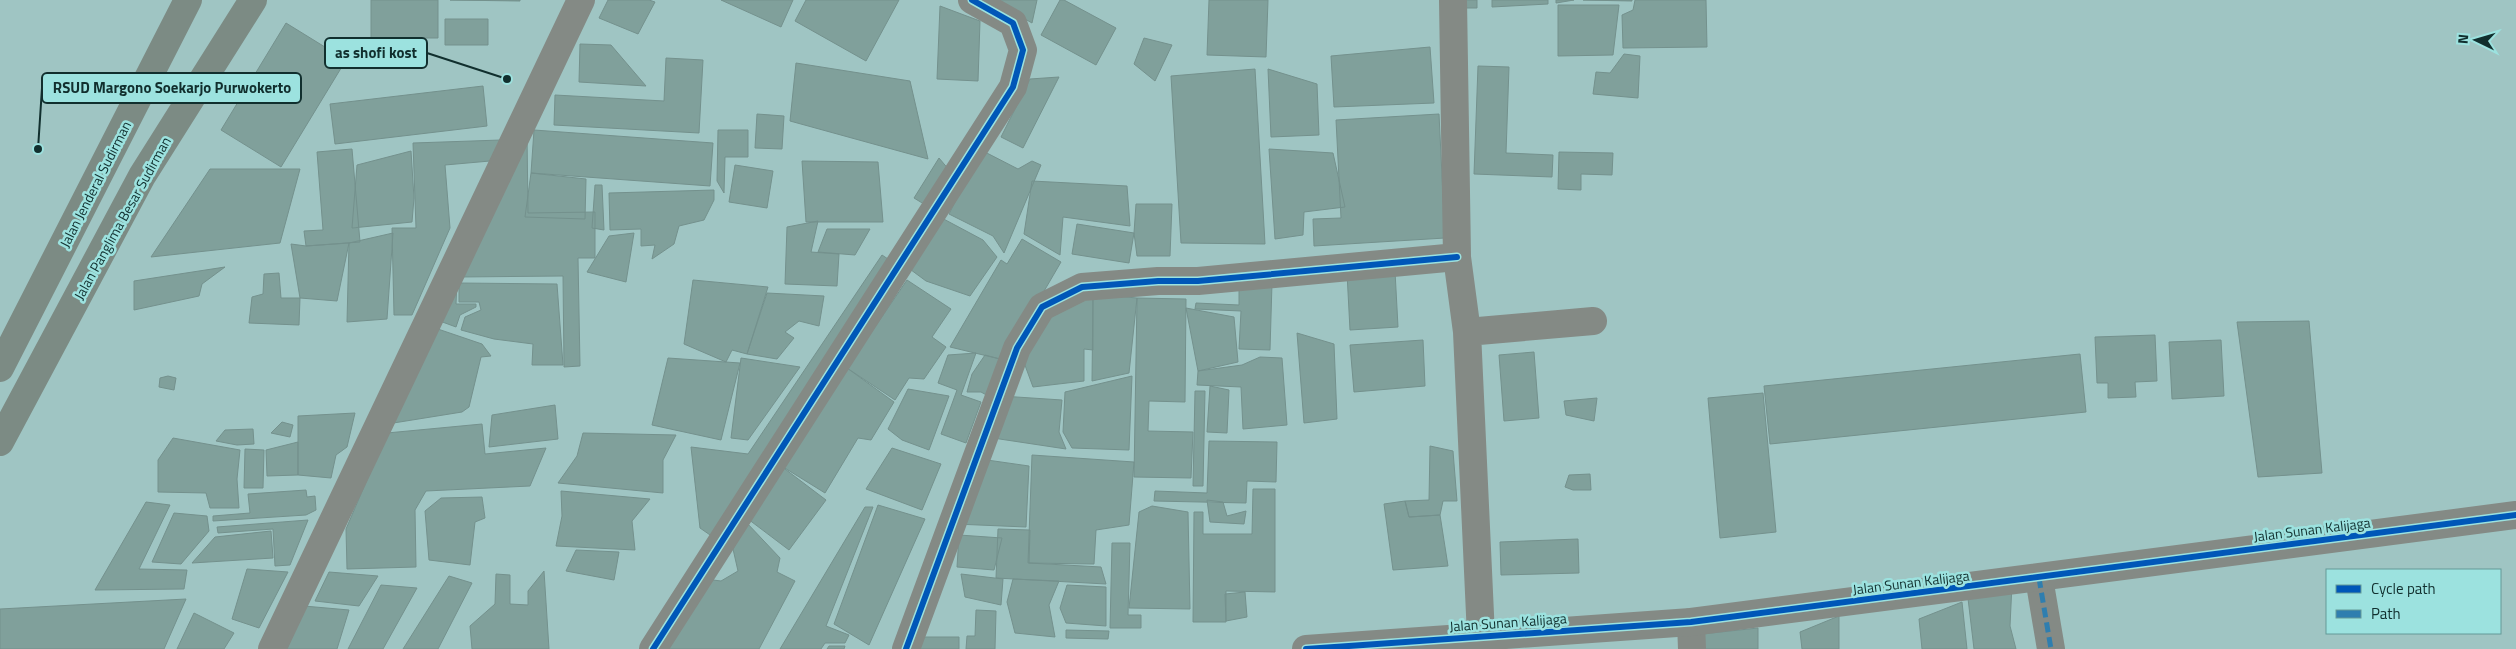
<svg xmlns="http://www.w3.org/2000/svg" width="2516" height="649" viewBox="0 0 2516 649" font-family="'Titillium Web',sans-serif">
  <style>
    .building { fill: #80a09b; stroke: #74918d }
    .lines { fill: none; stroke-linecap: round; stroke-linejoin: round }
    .minor { stroke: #848a85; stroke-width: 28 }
    .tertiary { stroke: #848a85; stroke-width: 28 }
    .trunk { stroke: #7c8b84; stroke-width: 28 }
    .quiet { stroke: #2f7eaf; stroke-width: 5; stroke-dasharray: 10 5; stroke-linecap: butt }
    .cycleway-casing { stroke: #9ce2df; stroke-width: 9 }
    .cycleway { stroke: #0057b8; stroke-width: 6 }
    .labels { text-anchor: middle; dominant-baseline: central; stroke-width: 5; stroke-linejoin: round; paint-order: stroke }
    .street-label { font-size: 14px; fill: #112f2e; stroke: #9ce2df }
    .leader { fill: none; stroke: #112f2e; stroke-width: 2 }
    .callout-dot { fill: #112f2e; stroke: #9ce2df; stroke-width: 2 }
    .callout { fill: #9ce2df; stroke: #112f2e; stroke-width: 2 }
    .callout-label { font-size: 15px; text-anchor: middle; font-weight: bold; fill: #112f2e }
  </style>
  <rect width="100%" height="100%" fill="#9fc5c3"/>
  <path class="building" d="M371,0h67v38h-67z
    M450,0h70v1z
    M608,0h41l6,2 -17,32 -39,-16z
    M721,0h72l-12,27z
    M806,0h93l-33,61 -71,-40z
    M992,0h45l-5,23z
    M1060,0h4l52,28 -20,37 -55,-30z
    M1209,0h59l-2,57 -59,-2z
    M1460,0h17v8h-17z
    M1492,0h56v4l-56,3z
    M1556,0h18l-18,3z
    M1583,0h49v1z
    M1635,0h71l1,47 -84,1 -1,-33 11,-5z
    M1558,5h61l-6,50 -55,1z
    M940,6l40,15 -2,60 -41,-2z
    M445,19h43v26h-43z
    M286,23l60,37 -65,107 -60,-37z
    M1144,38l28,7 -17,36 -21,-17z
    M580,44l31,1 35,41 -67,-4z
    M1430,47l4,56 -100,4 -3,-51z
    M1624,54l16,2 -2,42 -45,-4 3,-22 14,1z
    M666,58l37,2 -4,73 -145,-8 1,-30 109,6z
    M796,63l114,18 18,78 -138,-38z
    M1478,66l31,1 -3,86 47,2 -1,22 -78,-3z
    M1255,69l10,175 -84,-1 -10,-167z
    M1268,69l49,15 2,51 -48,2z
    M1059,77l-36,71 -22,-11 29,-58z
    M483,86l4,40 -152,18 -5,-40z
    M757,114l27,2 -2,33 -27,-1z
    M1439,114l6,124 -131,8 -1,-27 28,-1 -5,-98z
    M534,130l179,13 -3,43 -179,-13z
    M718,130h30v27h-23l-1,36 -7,-12z
    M527,134l1,79 67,-1v46h-17l2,108 -16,1 -1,-91 -104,1z
    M501,140l-11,21 -45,4 5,63 -38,87h-18l-2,-87h24l-3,-85z
    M352,149l8,93 -54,4 -2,-15 19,-1 -6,-78z
    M1269,149l64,4 12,54 -41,5 -1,23 -28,4z
    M981,150l37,19 14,-8 9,4 -37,88 -11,-17 -44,-22z
    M411,151l3,47 -2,24 -60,6 5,-63z
    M1559,152l54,1 -1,22 -31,-1v16l-23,-1z
    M939,158l11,13 -18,38 -18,-11z
    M802,161l76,1 5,60h-77z
    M735,165l38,6 -6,37 -38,-6z
    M210,169h90l-20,74 -129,14z
    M531,173l55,6 -1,40 -60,-2z
    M1032,181l95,5 3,40 -67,-9 -3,38 -36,-21z
    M595,185h7l2,45 -12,-2z
    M714,190v10l-10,20 -25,6 -5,18 -22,15 3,-14 -14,1v-17l-31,1 -1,-37z
    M1136,204h36l-2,52h-33l-3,-23z
    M938,216l45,24 14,17 -27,39 -44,-15 -23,-17z
    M818,221l-7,31 28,2 -2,32 -52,-2 2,-57z
    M1077,224l57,9 -5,30 -57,-9z
    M827,229h43l-15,26 -37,-3z
    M393,233l-6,86 -40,3 2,-79z
    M634,233l-8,49 -39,-10 22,-36z
    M1022,239l39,23 -57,98 -54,-13 51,-87 6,4z
    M349,243l-12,58 -37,-3 -9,-54 15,2z
    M882,255l15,10 -184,272 -13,-9 -9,-81 57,7z
    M225,267l-23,17 -3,12 -65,14v-29z
    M1395,271l3,56 -48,3 -3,-57z
    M279,273l2,25h19l-1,27 -50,-2 3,-26 11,-3 1,-20z
    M693,280l75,7 -21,67 -15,-4 -6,12 -42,-18z
    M907,280l44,29 -19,28 14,10 -22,32 -15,-1 -14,22 -48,-32z
    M457,281l-1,23h20v3l-16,8 -4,12 -19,-7z
    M1239,282l33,1 -2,67 -31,-1 2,-38 -46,-2 1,-6 43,2z
    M459,283l98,1 6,81h-31l1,-21 -39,-5 -33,-9 4,-13 16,-7 -2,-8h-20z
    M767,293l57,3 -5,30 -20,-5 -14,11 9,6 -17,21 -30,-5z
    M1093,294v56l-9,-1v32l-51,6 -14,-38 23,-40z
    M1093,294l44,4 -8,75 -37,8z
    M1137,298l49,1 -1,103 -36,-1 -1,30 45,1 -2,46 -57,-1z
    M1186,308l48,9 4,45 -40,9z
    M2309,321l13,152 -64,4 -21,-155z
    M429,326l53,18 9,12 -10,1 -12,50 -7,5 -81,13z
    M1297,333l37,11 3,75 -33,4z
    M2155,335l2,46 -22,1 1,15 -28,1v-15h-11l-2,-46z
    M1423,340l2,46 -71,6 -4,-47z
    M2221,340l3,56 -52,3 -3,-57z
    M1534,352l5,66 -35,3 -5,-66z
    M976,353l-15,42 20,7 -15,41 -25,-9 16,-44 -19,-7 10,-28z
    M2080,354l6,58 -316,32 -6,-58z
    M985,355l19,5 -14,37 -9,-5h-14l5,-18z
    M1260,357l22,1 5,67 -44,4 -2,-42 -44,-2 1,-14 44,-6z
    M668,358l72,5 -19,77 -69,-15z
    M741,358l59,9 -52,73 -17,-2z
    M847,368l47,34 -23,38 -13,-2 -33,55 -50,-31z
    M168,376l8,2 -2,12 -15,-3 1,-9z
    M1132,376l-3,74 -57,-2 -9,-16 2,-40z
    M1210,386l19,4 -2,43 -20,-1z
    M908,389l41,7 -20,54 -27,-10 -14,-11z
    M1195,391h10l-2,95h-10z
    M1763,393l13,139 -56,6 -12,-140z
    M1001,396l61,4 -3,32 7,17 -73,-11z
    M1597,398l-3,23 -28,-6 -2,-14z
    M555,405l3,34 -69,8 3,-32z
    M355,413l-8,34 -11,8 -5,23 -33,-3v-59z
    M282,422l11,3 -3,12 -19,-4z
    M482,424l3,30 61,-6 -16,38 -104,5 -11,19 1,57 -69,2 -1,-40 41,-96z
    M253,429l1,15 -17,1 -21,-4 9,-11z
    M583,433l93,2 -13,25v33l-105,-10 19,-27z
    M173,438l67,12 -3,29 2,29h-29l-4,-15 -48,-1v-32z
    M1209,441l68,1 -1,40 -29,-1 -1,22 -92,-2 1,-10 52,2z
    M298,442v33l-31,1 -1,-26z
    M1430,446l23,5 4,50h-14l-3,14 -31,2 -4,-16 24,-1z
    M892,448l49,16 -19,46 -56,-21z
    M245,449l19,1 -1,38h-19z
    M1032,455l102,7 -5,63 -33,5 -2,34 -66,-1z
    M980,459l49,7 -3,61 -71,-3z
    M781,466l45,34 -37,50 -45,-34z
    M1590,474l1,16h-18l-8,-3 4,-12z
    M1253,489h22v103l-49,-1v31h-33l1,-110h9v22h49z
    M306,490l1,7 8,-1 1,14 -10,5 -93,6v-5l37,-3 -2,-19z
    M561,491l89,8 -18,22 3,29 -79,-4 6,-30z
    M482,497l3,21 -10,4 -5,43 -41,-5 -4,-49 16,-13z
    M1207,500l16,2 4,14 19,-5 -2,13 -34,-2z
    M1405,501l4,16 31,-2 8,51 -55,4 -9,-66z
    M146,502l24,3 -31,64 48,1 -3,19 -89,1z
    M878,505l47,14 -56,126 -35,-21z
    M1152,506l36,6 2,97 -61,-1 10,-96z
    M865,507h8l-47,119 23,9 -4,8h-20l-4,6h-41z
    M174,513l33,3 2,15 -28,33 -29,-2z
    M308,520l-18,45 -15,1 -2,-37 -55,4 -1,-6z
    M746,522l34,36 -3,14 18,9 -36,68h-92l38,-70 16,2 17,-10 -5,-22z
    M998,529l32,1 -1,33 72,4 5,17 -110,-6z
    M271,531l2,27 -81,5 23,-26z
    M959,535l43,3 -8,32 -37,-3z
    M1578,539l1,34 -78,2 -1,-33z
    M1112,543h18l-2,72h13v13h-31z
    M576,550l43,2 -5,28 -48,-9z
    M247,569l41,3 -29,56 -27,-9z
    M544,571l5,78h-77l-2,-23 25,-22 1,-30 14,1v29l18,1v-14z
    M329,572l49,4 -19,30 -44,-5z
    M961,574l42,5 -2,26 -36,-8z
    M449,576l23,7 -34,66h-35z
    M1013,579l46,2 -10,24 6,32 -40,-4 -8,-31z
    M2012,584l-2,42 6,23h-42l-7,-59z
    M381,585l36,3 -34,61h-35z
    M1067,585l39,2v39l-40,-3 -6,-15z
    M1245,592l2,25 -21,4 -1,-27z
    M186,599l-22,50h-164v-40z
    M1962,602l5,47h-45l-3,-30z
    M304,606l45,4 -12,39h-50z
    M976,610l20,1 -1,38h-29l1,-13h8z
    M194,613l40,20 -10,16h-47z
    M1839,616v33h-37l-2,-17z
    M1758,628v21h-56v-15z
    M1066,630l43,1 -1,8 -42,-1z
    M914,637h45v12h-45z
    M829,646h16l-1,3h-17z"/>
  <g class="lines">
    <path class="minor" d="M1453,0l4,257 10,75 14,304
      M1467,332l126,-11
      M2039,578l12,71
      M1691,622l1,27
      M272,649l309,-649
      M653,649l360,-562 10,-37 -10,-27 -41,-23
      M906,649l111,-301 25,-41 40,-20 76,-6h40l259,-24"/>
    <path class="tertiary" d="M1306,649l385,-27 825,-107"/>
    <path class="trunk" d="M0,368l188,-368
      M0,442l142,-266 111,-176"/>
    <path class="quiet" d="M2039,578l12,71"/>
    <g class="cycleway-casing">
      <path id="cycleway" d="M653,649l360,-562 10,-37 -10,-27 -41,-23
        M906,649l111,-301 25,-41 40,-20 76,-6h40l259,-24
        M1306,649l385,-27 825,-107"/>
    </g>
    <use href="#cycleway" class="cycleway"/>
  </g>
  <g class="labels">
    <g class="street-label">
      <text transform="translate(95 184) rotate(-63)">Jalan Jenderal Sudirman</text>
      <text transform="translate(122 218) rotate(-61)">Jalan Panglima Besar Sudirman</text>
      <text transform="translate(2312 529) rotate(-7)">Jalan Sunan Kalijaga</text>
      <text transform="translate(1911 582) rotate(-7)">Jalan Sunan Kalijaga</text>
      <text transform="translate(1508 622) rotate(-4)">Jalan Sunan Kalijaga</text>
    </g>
  </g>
  <path class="leader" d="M507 79L427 53M38 149L42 88"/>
  <g class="callout-dot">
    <circle cx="507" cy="79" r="5"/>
    <circle cx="38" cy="149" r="5"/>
  </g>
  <g class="callout">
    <rect x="325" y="38" width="102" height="30" rx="5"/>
    <rect x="42" y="73" width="259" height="30" rx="5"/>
  </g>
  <g class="callout-label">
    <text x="376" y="58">as shofi kost</text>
    <text x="172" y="93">RSUD Margono Soekarjo Purwokerto</text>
  </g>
  <rect x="2326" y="569" width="175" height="65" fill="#9ce2df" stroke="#649a98"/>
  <rect x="2336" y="585" width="25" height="8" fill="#0057b8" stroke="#649a98"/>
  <text x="2371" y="594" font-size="15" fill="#112f2e">Cycle path</text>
  <rect x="2336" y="610" width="25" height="8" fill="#2f7eaf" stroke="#649a98"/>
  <text x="2371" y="619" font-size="15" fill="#112f2e">Path</text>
  <g transform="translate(2476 40) rotate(275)" stroke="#9ce2df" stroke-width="4" paint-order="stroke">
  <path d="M0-4L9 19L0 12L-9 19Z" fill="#112f2e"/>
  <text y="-8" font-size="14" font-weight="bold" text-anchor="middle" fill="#112f2e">N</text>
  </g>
</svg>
